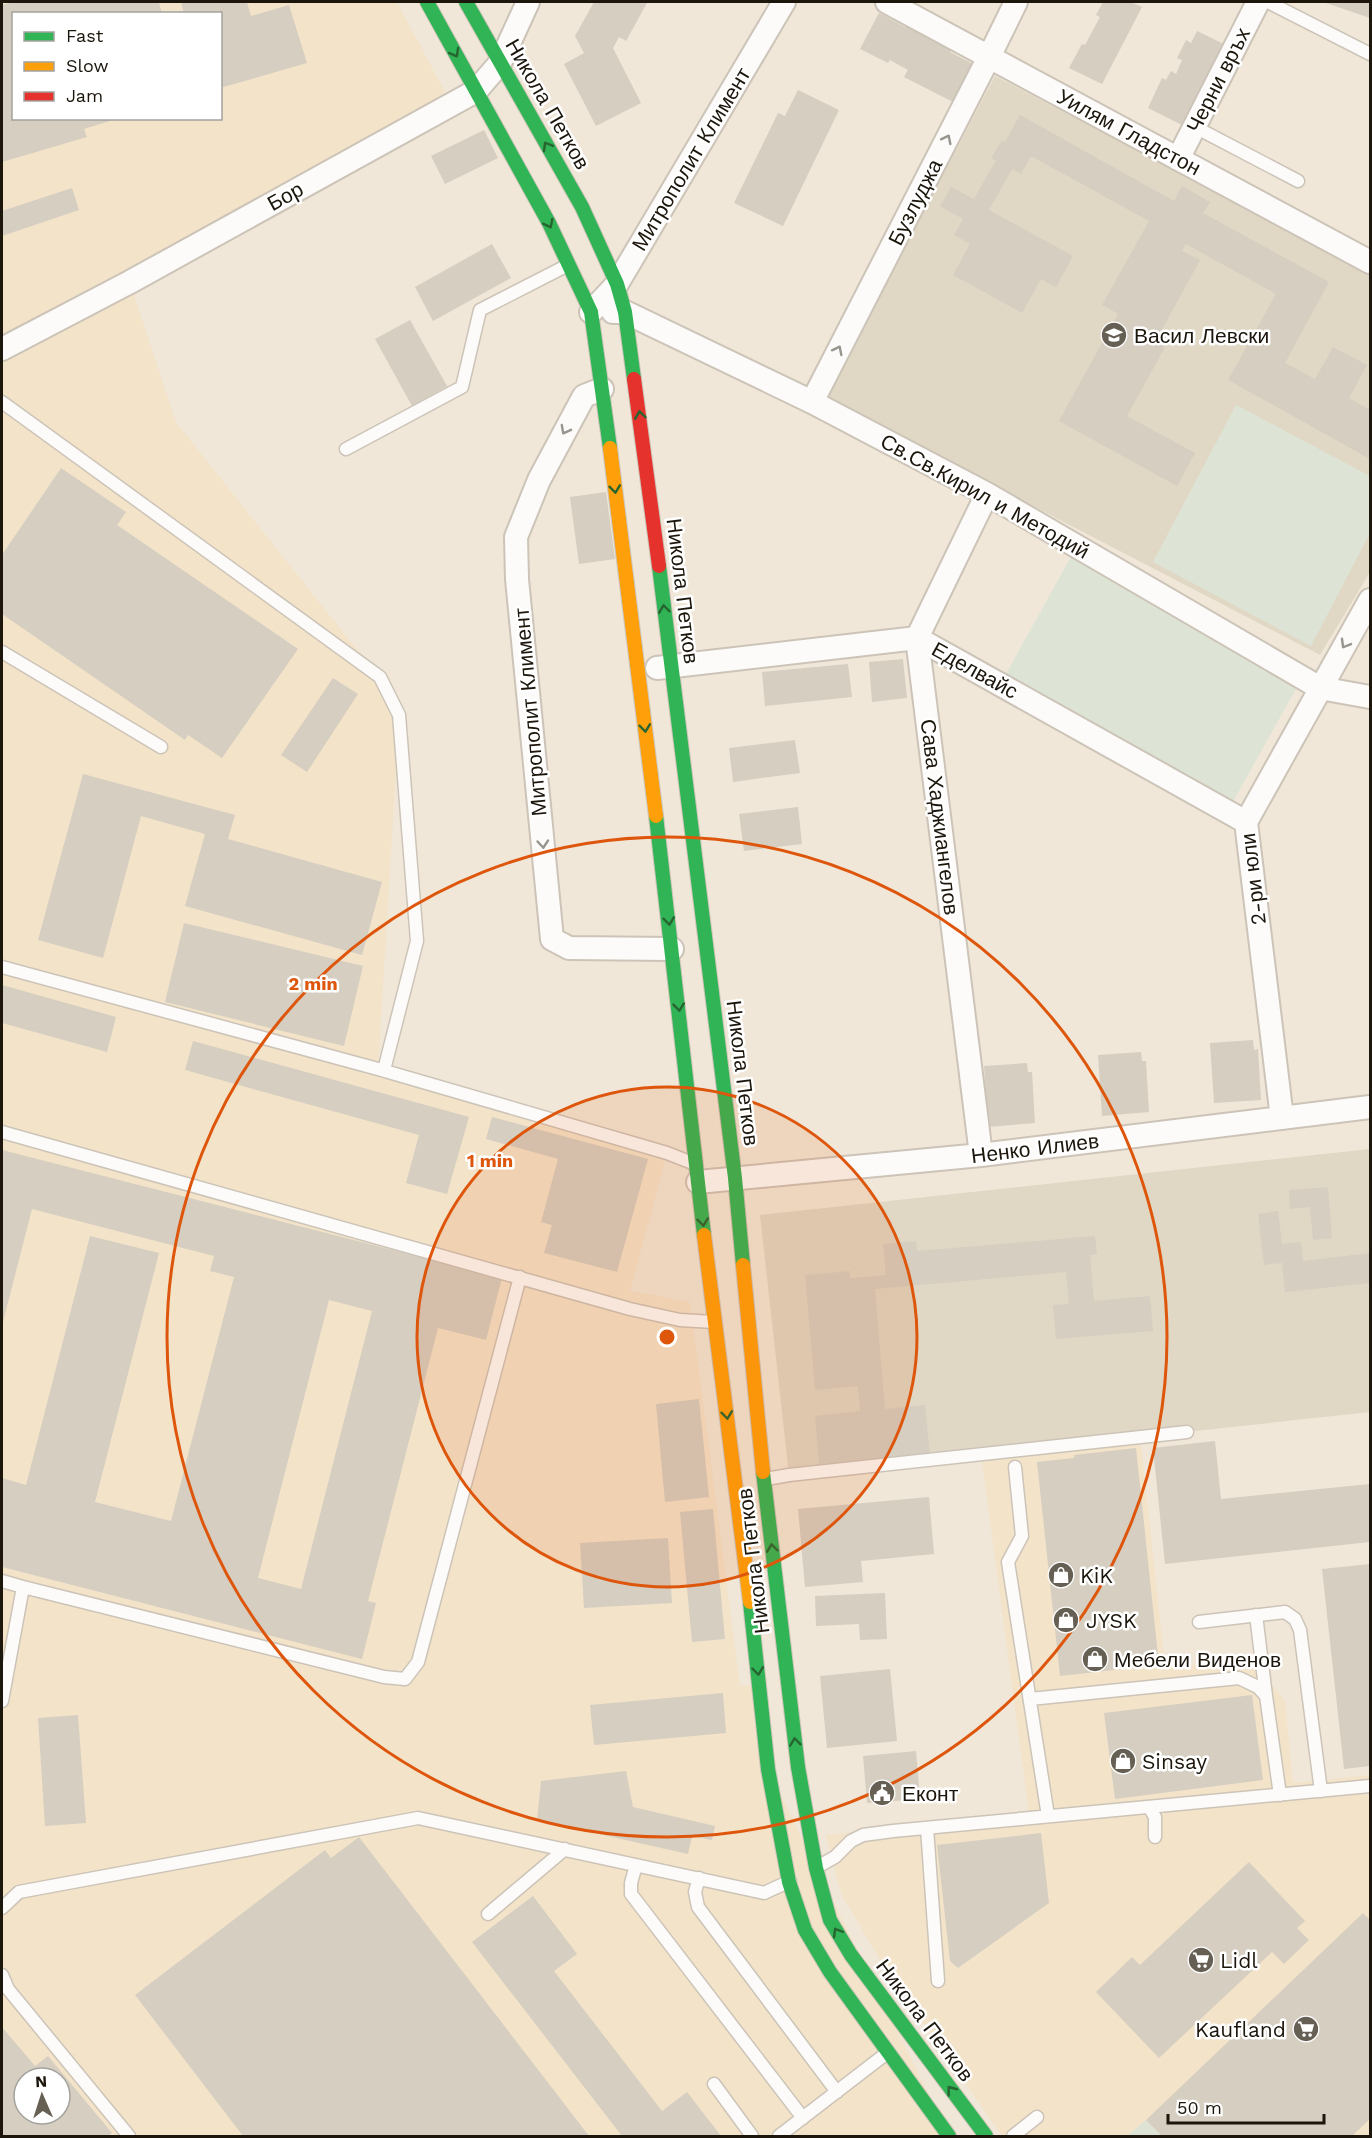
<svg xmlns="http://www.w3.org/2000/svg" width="1372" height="2138" viewBox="0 0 1372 2138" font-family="'Work Sans',sans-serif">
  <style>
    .built { fill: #f3e3c9; fill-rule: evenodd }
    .education { fill: #e0d8c5 }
    .green { fill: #dde4d6 }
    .building { fill: #d5cec1; fill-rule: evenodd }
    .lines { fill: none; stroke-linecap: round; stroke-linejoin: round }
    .lane-casing { stroke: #ccc4b8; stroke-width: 15 }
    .street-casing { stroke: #ccc4b8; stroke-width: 26 }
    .fast-casing { stroke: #ccc4b8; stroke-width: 16 }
    .slow-casing { stroke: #ccc4b8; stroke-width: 16 }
    .jam-casing { stroke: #ccc4b8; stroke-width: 16 }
    .lane { stroke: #fdfbf9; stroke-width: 12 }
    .street { stroke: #fdfbf9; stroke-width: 22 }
    .fast { stroke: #30b455; stroke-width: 14 }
    .slow { stroke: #ff9f0a; stroke-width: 14 }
    .jam { stroke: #e5322d; stroke-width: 14 }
    .oneway { stroke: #266530 }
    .oneway2 { stroke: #98948e }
    .ring { fill: none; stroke: #de560c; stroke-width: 3 }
    .labels { text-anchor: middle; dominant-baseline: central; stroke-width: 5; stroke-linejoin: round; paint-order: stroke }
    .street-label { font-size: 21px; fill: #1c160c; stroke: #fff }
    .poi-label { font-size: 21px; fill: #1c160c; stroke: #fff; text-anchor: start }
    .centre { fill: #de560c; stroke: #fff; stroke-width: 3 }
    .ring-label { font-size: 18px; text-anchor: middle; font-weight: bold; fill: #de560c; stroke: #fff; stroke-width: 5; stroke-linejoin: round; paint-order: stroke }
  </style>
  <rect width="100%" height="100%" fill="#f0e7d8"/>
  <path class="built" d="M2,2h395l50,94 -317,187 46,139 224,282 -22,365 289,84 -37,138 60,11 50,384 20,-2 8,85 181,367h-947zM14,14h206v104h-206zM24,2078h36v36h-36z
    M1141,1443l24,222h84l19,16 17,20 8,82 77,-8v361h-368l-120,-172 -41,-71 -15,-58 203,-22 -47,-352z"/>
  <path class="education" d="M995,76l375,196v300l-50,83 -495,-257z
    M1370,1149v263l-581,63 -29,-260z"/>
  <path class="green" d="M1236,405l134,71v57l-59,113 -158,-84z
    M1073,553l228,127 -71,127 -228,-126z
    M1146,2120l16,16h-35z"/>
  <path class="building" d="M14,2h145l3,12h-148v104l102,1 -32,10 3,8 -85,25v-157z
    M181,2h66l4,14 38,-11 18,58 -87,25v-74h-36z
    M594,2l53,1 -21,38 -7,-4 -6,11 28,55 -45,23 -32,-62 20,-11 -9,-17z
    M1103,2h28l11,5 -40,77 -33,-16 13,-24 3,1 15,-28 -4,-2z
    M1326,2h44v16l-44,-15z
    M879,13l26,14 2,-5 46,24 -3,6 25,13 -20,38 -51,-26 4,-7 -18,-10 -2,3 -28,-14z
    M1197,31l31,15 -40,82 -40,-20 14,-30 4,2 5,-9 5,3 6,-14 -5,-2 9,-18 5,3z
    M798,90l41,20 -56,116 -49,-23 44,-90 7,3z
    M1020,115l154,86 8,-15 28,16 -7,11 126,69 -44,81 30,16 18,-32 34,18 -18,33 21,12v49l-142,-79 48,-86 -90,-50 -4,7 18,9 -45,82 10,5 -38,69 68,37 -18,33 -118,-65 59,-107 -16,-9 47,-84 -118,-65 -10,18 -9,-5 -23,41 84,46 -17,31 -15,-8 -19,34 -69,-38 17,-31 -16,-9 9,-16 -23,-13 11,-19 23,12 22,-39 -5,-2 11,-18 3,2z
    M484,130l14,28 -53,26 -14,-28z
    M72,188l7,22 -77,26v-25z
    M492,244l19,34 -78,43 -18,-34z
    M410,320l37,66 -35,20 -37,-67z
    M61,468l65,44 -9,13 181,124 -76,109 -34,-23 -3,5 -183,-126v-59z
    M606,492l9,67 -36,5 -9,-67z
    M903,659l4,39 -35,4 -3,-40z
    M848,664l4,33 -87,9 -3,-34z
    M333,678l25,16 -51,78 -26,-17z
    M795,740l5,33 -67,9 -4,-34z
    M83,774l152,41 -7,24 154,43 -20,73 -177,-49 20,-72 -64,-18 -38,142 -65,-18z
    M798,807l4,37 -58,7 -5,-37z
    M184,923l179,43 -19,80 -179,-44z
    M2,985l114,32 -9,35 -105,-29z
    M1253,1040l1,10 4,-1 3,51 -47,3 -4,-60z
    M193,1041l276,76 -22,77 -41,-11 13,-48 -234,-65z
    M1141,1052l1,9h4l3,51 -47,4 -4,-61z
    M1027,1063l1,9h4l3,51 -47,4 -4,-61z
    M492,1117l156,42 -31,113 -73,-19 8,-28 -11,-3 17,-63 -72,-20z
    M2,1150l500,128 -16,62 -48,-12 -70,273 8,2 -14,56 -360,-92v-89l24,7 64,-249 69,17 -64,249 76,19 63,-244 -24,-6 4,-15 -182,-47 -30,117zM329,1300l43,11 -71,278 -43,-11z
    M1328,1187l4,51 -19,2 -3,-33 -20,2 -1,-19z
    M1278,1211l4,33 19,-2 2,19 67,-8v30l-85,9 -3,-29 -18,2 -6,-51z
    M1095,1236l2,18 -7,1 4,46 56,-5 3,35 -97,8 -3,-34 16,-1 -3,-32 -191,17 10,120 40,-4 5,49 -111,10 -4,-48 45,-5 -2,-25 -43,4 -10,-115 45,-4v7l36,-3 -3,-31 33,-3 1,10z
    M699,1399l10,98 -44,5 -9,-98z
    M1215,1441l6,58 149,-15v58l-205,22 -12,-116z
    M1136,1448l23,217 -99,11 -23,-214 37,-4v-3z
    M929,1497l5,57 -73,7 2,21 -58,5 -7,-78z
    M713,1509l12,130 -33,3 -12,-130z
    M668,1538l4,65 -88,5 -4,-65z
    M1370,1564v202l-26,3 -22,-200z
    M885,1593l2,46 -27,1 -1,-16 -43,2 -1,-30z
    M890,1669l7,72 -70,7 -7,-72z
    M723,1693l3,40 -132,12 -4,-40z
    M1252,1695l11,85 -148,19 -11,-86z
    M78,1715l8,108 -41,3 -7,-108z
    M916,1751l4,48 -53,4 -4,-47z
    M626,1771l7,36 82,19 -3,14 -20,-4 -4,18 -151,-34 4,-39z
    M1041,1833l8,70 -91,65 -8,-7 -13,-116z
    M359,1837l230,299h-346l-108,-141 190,-145 6,8z
    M1249,1862l56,59 -8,7 12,12 -25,24 -12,-12 -113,106 -63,-66 36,-35 8,8z
    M533,1896l44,58 -23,17 108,140 25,-19 34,44h-99l-150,-194z
    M1363,1913l7,7v199l-18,17h-190l-16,-16z
    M2,2027l33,39 13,-10 64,77 -4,3h-106zM24,2078h36v36h-36z"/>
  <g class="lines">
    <g class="lane-casing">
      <path id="lane" d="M1268,2l102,52
        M1195,127l103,54
        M2,402l378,275 19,38 18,226 -33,129
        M346,449l116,-62 18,-77 88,-45
        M2,652l159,95
        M2,967l376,102 289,84 28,11
        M2,1132l628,177 50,11 34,2
        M1015,1467l7,69 -14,26 40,254
        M766,1479l23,-4 398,-43
        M2,1581l21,6 -21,114
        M23,1587l361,90 21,2 13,-17 102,-385
        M1256,1615l10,81
        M1199,1622l86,-10 10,7 5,11 21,161
        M1030,1699l209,-21 19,9 8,9 14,99
        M1149,1807l6,10v20
        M927,1828l11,153
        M636,1865l-5,18v11l172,224
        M819,1866l16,-9 16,-16 12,-6 30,-4 477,-45
        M699,1878l-4,14 3,15 139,185
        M2,1908l17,-16 399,-74 346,75 26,-12
        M488,1914l77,-65
        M2,1975l6,14 121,147
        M714,2084l38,52
        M779,2136l108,-83
        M1013,2136l24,-19"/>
    </g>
    <g class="street-casing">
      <path id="street" d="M887,2l483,260
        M1178,159l80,-157
        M591,312l26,-28 167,-282
        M613,312h12l187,90 175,92 333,194 50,9
        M2,349l128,-67 346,-191 24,-28 28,-61
        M602,389l-18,7 -45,84 -23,57 1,42 35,360 17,9 103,1
        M812,402l177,-345 27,-55
        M657,668l260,-30 329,184
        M1282,1118l-36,-296 124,-222
        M981,1155l-64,-517 70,-144
        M698,1182l283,-27 389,-48"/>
    </g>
    <g class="fast-casing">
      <path id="fast" d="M427,2l122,221 42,89 19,136
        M466,2l116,205 35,77 8,28 9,67
        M659,566l76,612 8,87
        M656,816l48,419
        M763,1472l35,295 18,101 14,52 21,35 135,181
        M750,1602l18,167 21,113 16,48 25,42 119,164"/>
    </g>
    <g class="slow-casing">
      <path id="slow" d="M610,448l46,368
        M704,1235l46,367
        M743,1265l20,207"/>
    </g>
    <g class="jam-casing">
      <path id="jam" d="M634,379l25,187"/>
    </g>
    <use href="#lane" class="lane"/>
    <use href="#street" class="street"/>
    <use href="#fast" class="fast"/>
    <use href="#slow" class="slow"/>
    <use href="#jam" class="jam"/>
  </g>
  <defs><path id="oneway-chevron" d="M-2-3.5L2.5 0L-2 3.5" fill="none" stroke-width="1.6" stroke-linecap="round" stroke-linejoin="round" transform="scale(1.5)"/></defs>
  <g class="oneway">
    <use href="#oneway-chevron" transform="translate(455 53) rotate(61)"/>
    <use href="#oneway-chevron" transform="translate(547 146) rotate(-120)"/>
    <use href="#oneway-chevron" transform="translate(549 224) rotate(63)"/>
    <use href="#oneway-chevron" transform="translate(640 415) rotate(-98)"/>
    <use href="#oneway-chevron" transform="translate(615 489) rotate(83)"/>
    <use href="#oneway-chevron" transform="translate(664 609) rotate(-97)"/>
    <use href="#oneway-chevron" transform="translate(645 728) rotate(83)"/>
    <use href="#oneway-chevron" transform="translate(669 921) rotate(83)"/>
    <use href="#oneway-chevron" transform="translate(679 1007) rotate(84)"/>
    <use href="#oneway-chevron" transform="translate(703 1222) rotate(83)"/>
    <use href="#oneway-chevron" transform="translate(727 1415) rotate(83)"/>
    <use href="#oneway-chevron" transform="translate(772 1548) rotate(-97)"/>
    <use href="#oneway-chevron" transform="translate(758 1671) rotate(83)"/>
    <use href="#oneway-chevron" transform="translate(795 1742) rotate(-97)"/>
    <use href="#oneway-chevron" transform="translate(837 1932) rotate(-121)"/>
    <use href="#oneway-chevron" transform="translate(951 2090) rotate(-127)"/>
  </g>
  <g class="oneway2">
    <use href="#oneway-chevron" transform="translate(947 139) rotate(-63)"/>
    <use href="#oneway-chevron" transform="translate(838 350) rotate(-63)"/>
    <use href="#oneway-chevron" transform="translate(565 430) rotate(118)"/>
    <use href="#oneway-chevron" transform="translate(1345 644) rotate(120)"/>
    <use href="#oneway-chevron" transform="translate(543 844) rotate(85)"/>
  </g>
  <circle cx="667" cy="1337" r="250" fill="#de560c" fill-opacity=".12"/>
  <g class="ring">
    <circle cx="667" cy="1337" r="250"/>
    <circle cx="667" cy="1337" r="500"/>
  </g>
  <defs>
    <g id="school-disc" transform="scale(1.35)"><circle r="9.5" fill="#665f53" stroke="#fff"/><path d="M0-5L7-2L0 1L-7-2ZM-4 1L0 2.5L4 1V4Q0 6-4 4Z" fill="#fff"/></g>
    <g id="shop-disc" transform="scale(1.35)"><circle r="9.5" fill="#665f53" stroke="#fff"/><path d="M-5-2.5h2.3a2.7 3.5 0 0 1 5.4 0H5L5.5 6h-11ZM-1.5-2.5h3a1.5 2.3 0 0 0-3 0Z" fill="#fff"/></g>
    <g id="civic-disc" transform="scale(1.35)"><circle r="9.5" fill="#665f53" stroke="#fff"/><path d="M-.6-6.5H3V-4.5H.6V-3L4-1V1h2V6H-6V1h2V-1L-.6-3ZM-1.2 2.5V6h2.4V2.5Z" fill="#fff"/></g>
    <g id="supermarket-disc" transform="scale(1.35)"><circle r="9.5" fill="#665f53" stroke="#fff"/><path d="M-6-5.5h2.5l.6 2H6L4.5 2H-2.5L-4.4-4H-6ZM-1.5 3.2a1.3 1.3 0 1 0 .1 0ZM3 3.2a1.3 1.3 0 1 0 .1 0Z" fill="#fff"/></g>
  </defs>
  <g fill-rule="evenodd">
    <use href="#school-disc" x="1114" y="335"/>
    <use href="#shop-disc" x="1061" y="1575"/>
    <use href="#shop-disc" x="1066" y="1620"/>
    <use href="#shop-disc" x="1095" y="1659"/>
    <use href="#shop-disc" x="1123" y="1761"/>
    <use href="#civic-disc" x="882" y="1793"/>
    <use href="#supermarket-disc" x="1201" y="1960"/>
    <use href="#supermarket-disc" x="1306" y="2029"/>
  </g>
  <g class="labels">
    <g class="street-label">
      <text transform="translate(1218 80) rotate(-63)">Черни връх</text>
      <text transform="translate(548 104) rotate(60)">Никола Петков</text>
      <text transform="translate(1129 132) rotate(28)">Уилям Гладстон</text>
      <text transform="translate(691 159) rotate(-59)">Митрополит Климент</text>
      <text transform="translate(285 196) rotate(-29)">Бор</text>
      <text transform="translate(915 202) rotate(-63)">Бузлуджа</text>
      <text transform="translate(985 496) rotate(29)">Св.Св.Кирил и Методий</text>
      <text transform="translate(683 591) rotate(83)">Никола Петков</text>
      <text transform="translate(975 670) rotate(29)">Еделвайс</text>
      <text transform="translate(530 712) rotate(-95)">Митрополит Климент</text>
      <text transform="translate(940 817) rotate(83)">Сава Хаджиангелов</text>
      <text transform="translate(1253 879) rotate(-97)">2-ри юли</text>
      <text transform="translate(743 1073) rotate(83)">Никола Петков</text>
      <text transform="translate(1035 1148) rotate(-7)">Ненко Илиев</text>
      <text transform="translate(753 1561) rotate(-97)">Никола Петков</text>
      <text transform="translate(925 2020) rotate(53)">Никола Петков</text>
    </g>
    <g class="poi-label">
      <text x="1134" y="335">Васил Левски</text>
      <text x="1080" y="1575">KiK</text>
      <text x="1086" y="1620">JYSK</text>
      <text x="1114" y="1659">Мебели Виденов</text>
      <text x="1142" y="1761">Sinsay</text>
      <text x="902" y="1793">Еконт</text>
      <text x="1220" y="1960">Lidl</text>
      <text x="1286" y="2029" text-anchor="end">Kaufland</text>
    </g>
  </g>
  <circle cx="667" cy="1337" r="9" class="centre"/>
  <g class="ring-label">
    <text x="313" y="990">2 min</text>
    <text x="490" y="1167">1 min</text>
  </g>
  <rect width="1372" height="2138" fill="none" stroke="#1c160c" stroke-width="6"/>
  <rect x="12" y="12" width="210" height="108" fill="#ffffff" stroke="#a4a29e" stroke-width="1.5"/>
  <rect x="24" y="32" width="30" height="9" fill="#30b455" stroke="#a4a29e" stroke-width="1.5"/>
  <text x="66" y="42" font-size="18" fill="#1c160c">Fast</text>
  <rect x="24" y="62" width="30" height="9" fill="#ff9f0a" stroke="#a4a29e" stroke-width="1.5"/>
  <text x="66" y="72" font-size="18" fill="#1c160c">Slow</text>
  <rect x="24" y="92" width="30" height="9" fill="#e5322d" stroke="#a4a29e" stroke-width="1.5"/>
  <text x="66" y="102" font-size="18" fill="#1c160c">Jam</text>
  <g transform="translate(42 2096) rotate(357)"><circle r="28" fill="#ffffff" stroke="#a4a29e" stroke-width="1.5"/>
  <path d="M0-4.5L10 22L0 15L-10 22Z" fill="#665f53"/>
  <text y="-9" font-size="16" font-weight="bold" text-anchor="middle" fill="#1c160c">N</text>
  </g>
  <path d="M1168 2114v9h156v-9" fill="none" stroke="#1c160c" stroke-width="3"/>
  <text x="1177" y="2114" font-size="18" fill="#1c160c" stroke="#ffffff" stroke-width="4.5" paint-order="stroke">50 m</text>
</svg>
